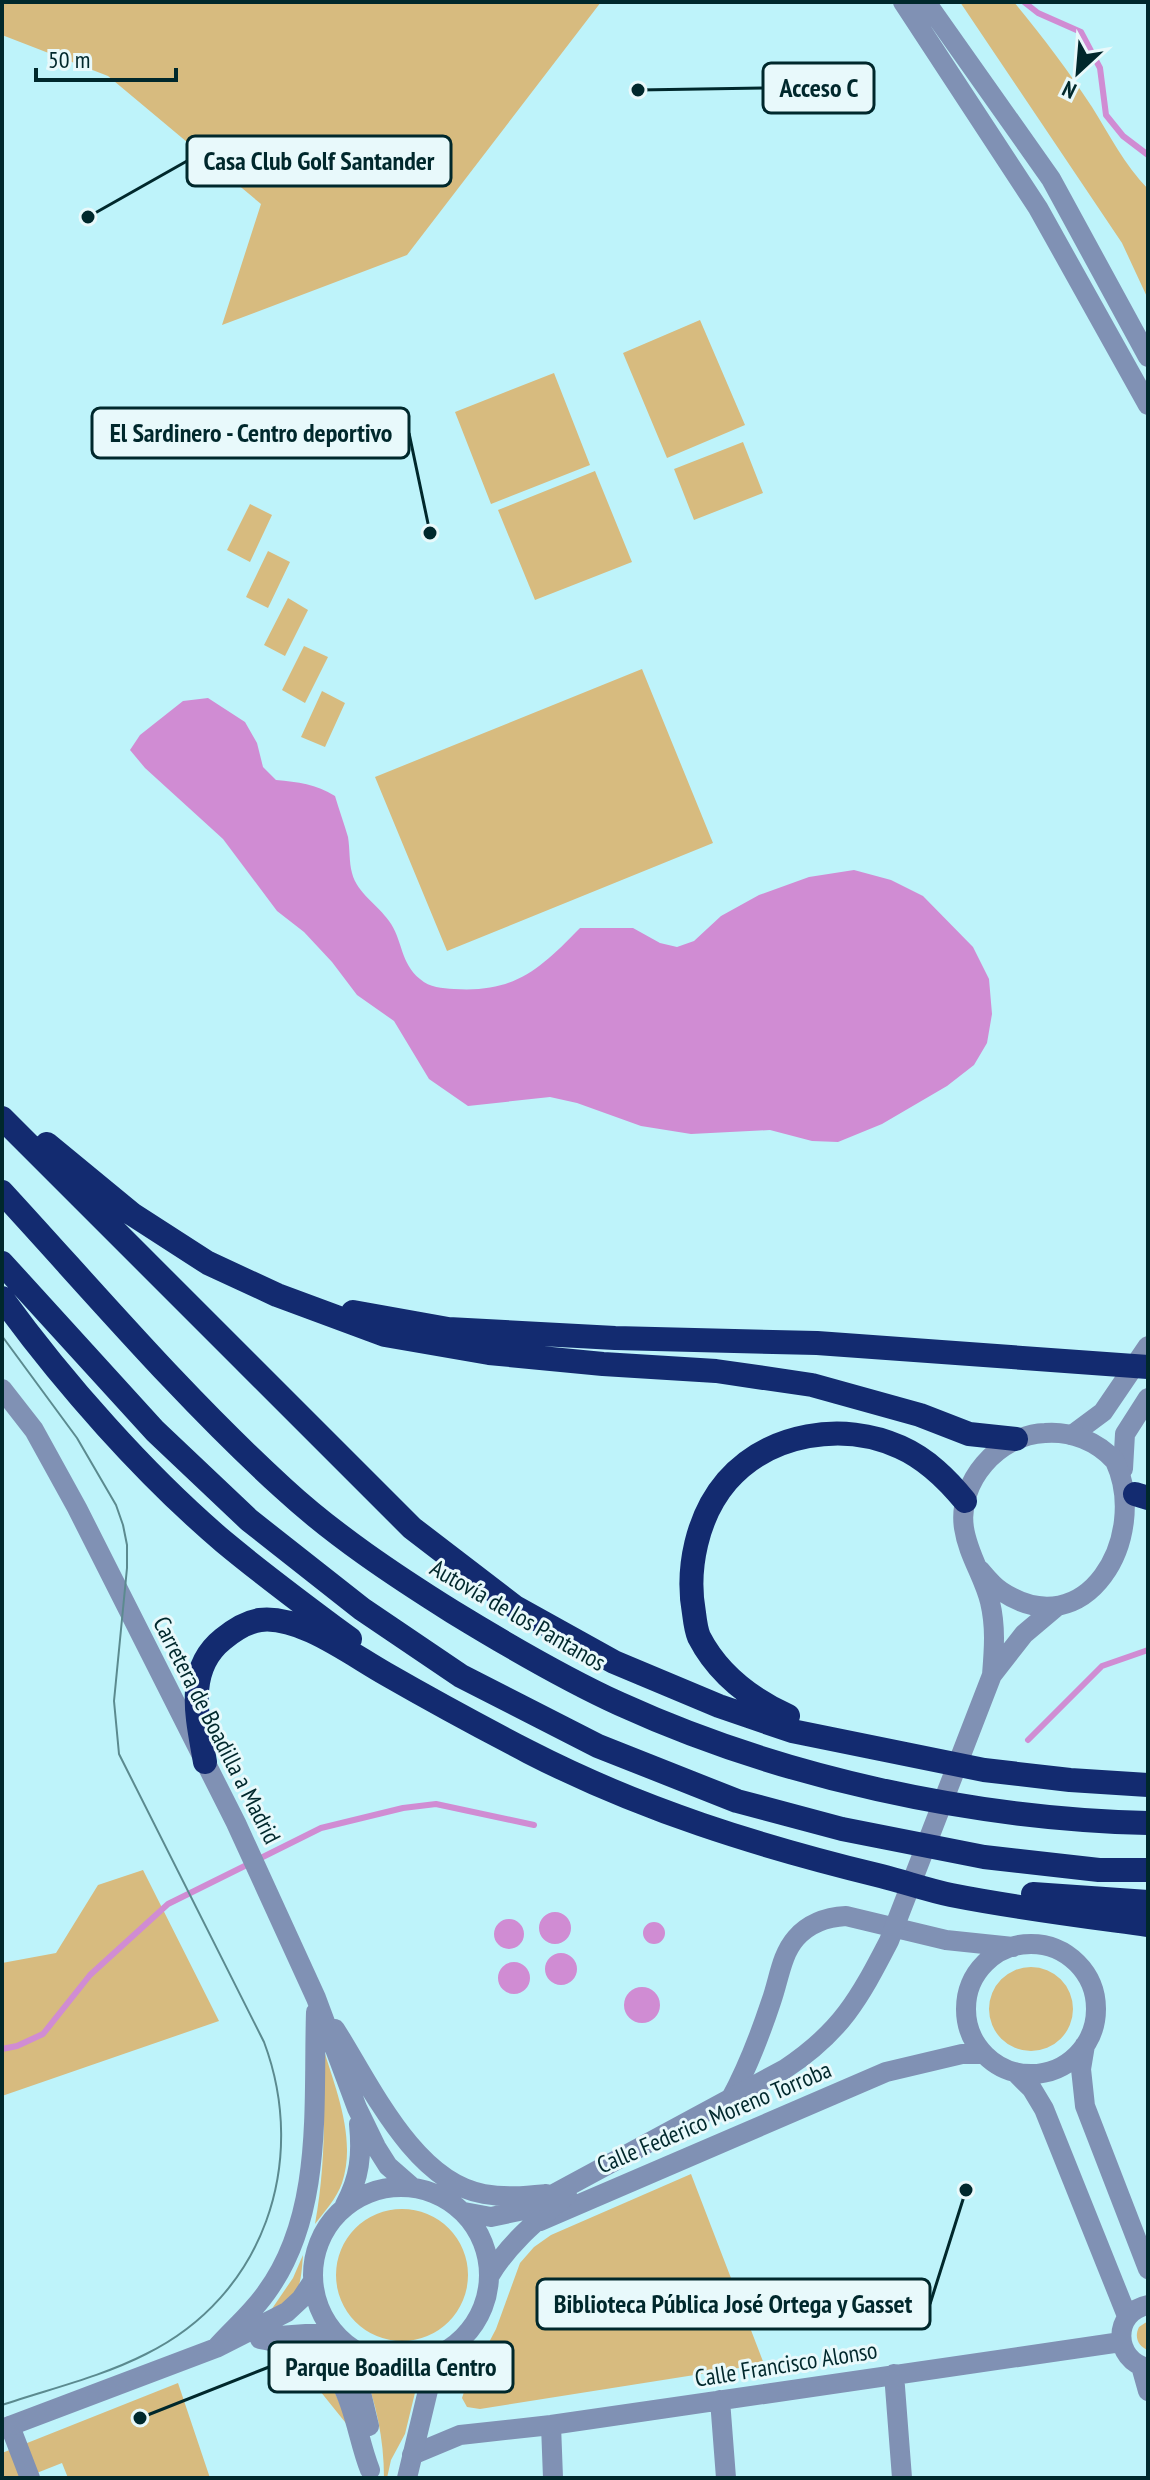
<svg xmlns="http://www.w3.org/2000/svg" width="1150" height="2480" viewBox="0 0 1150 2480" font-family="'PT Sans Narrow',sans-serif">
  <style>
    .green { fill: #d7bb7f }
    .water { fill: #d08cd3 }
    .lines { fill: none; stroke-linecap: round; stroke-linejoin: round }
    .stream { stroke: #d08cd3; stroke-width: 6 }
    .minor { stroke: #8091b4; stroke-width: 20 }
    .tertiary { stroke: #8091b4; stroke-width: 20 }
    .motorway { stroke: #132b70; stroke-width: 24 }
    .tram { stroke: #5b8a8f; stroke-width: 2 }
    .labels { text-anchor: middle; dominant-baseline: central; stroke-width: 6; stroke-linejoin: round; paint-order: stroke }
    .street-label { font-size: 24px; fill: #00282c; stroke: #e8f9fb }
    .leader { fill: none; stroke: #00282c; stroke-width: 3 }
    .callout-dot { fill: #00282c; stroke: #e8f9fb; stroke-width: 3 }
    .callout { fill: #e8f9fb; stroke: #00282c; stroke-width: 3 }
    .callout-label { font-size: 26px; text-anchor: middle; font-weight: bold; fill: #00282c }
  </style>
  <rect width="100%" height="100%" fill="#bef3fa"/>
  <path class="green" d="M2,2h599l-194,253 -185,70 39,-121 -153,-128 -106,-41z
    M960,2h54c28,34 54,68 78,105 18,29 32,57 56,82v110l-26,-56z
    M700,320l45,105 -78,33 -44,-105z
    M554,373l36,92 -99,39 -36,-92z
    M743,442l20,51 -69,27 -20,-51z
    M595,471l37,91 -97,38 -37,-90z
    M250,504l22,11 -22,47 -23,-12z
    M268,551l22,11 -22,46 -22,-11z
    M288,598l20,12 -23,46 -21,-11z
    M304,646l24,11 -23,46 -23,-13z
    M642,669l71,174 -266,108 -72,-174z
    M322,691l23,12 -20,44 -24,-10z
    M143,1870l76,151 -217,75v-133l54,-10 42,-68z
    M989 2009a42 42 0 1 1 84 0a42 42 0 1 1-84 0Z
    M322,2044c13,44 35,94 20,139 -5,15 -18,29 -27,41 11,-60 10,-118 7,-180z
    M691,2174l73,190 -284,45 -13,-2 -5,-9 4,-12 30,-57 24,-66 14,-16 17,-12z
    M336 2275a66 66 0 1 1 132 0a66 66 0 1 1-132 0Z
    M303,2255c-3,40 -4,38 -36,61l26,-38z
    M1148,2321v29c-10,-4 -14,-13 -9,-23z
    M291,2355c36,7 46,41 58,72z
    M362,2366l28,9 30,-3 -15,62 -14,26 -4,18h-3c0,-40 -8,-75 -22,-112z
    M178,2383l32,95h-142l-6,-15 -38,15h-22v-25z"/>
  <path class="water" d="M208,698l37,24 12,21 6,24 13,13c22,2 40,4 59,16 4,14 9,27 13,41 2,12 1,25 4,36 5,20 26,32 37,48 14,19 11,42 31,58 10,9 22,9 34,10 61,4 86,-20 126,-61h53l27,15 17,4 17,-6 27,-25 38,-21 50,-18 45,-7 37,10 32,16 50,51 16,32 3,35 -5,29 -13,22 -27,21 -65,38 -44,18 -26,-1 -42,-11 -79,4 -50,-8 -64,-23 -27,-6 -82,9 -39,-27 -35,-58 -37,-26 -25,-33 -28,-30 -27,-21 -54,-72 -78,-71 -15,-18 10,-15 43,-34z
    M539 1928a16 16 0 1 1 32 0a16 16 0 1 1-32 0Z
    M494 1934a15 15 0 1 1 30 0a15 15 0 1 1-30 0Z
    M643 1933a11 11 0 1 1 22 0a11 11 0 1 1-22 0Z
    M545 1969a16 16 0 1 1 32 0a16 16 0 1 1-32 0Z
    M498 1978a16 16 0 1 1 32 0a16 16 0 1 1-32 0Z
    M624 2005a18 18 0 1 1 36 0a18 18 0 1 1-36 0Z"/>
  <g class="lines">
    <path class="stream" d="M1024,2l14,11 43,19 19,36 6,47 17,21 25,19
      M1028,1740l74,-74 46,-16
      M2,2049l15,-3 26,-12 47,-59 78,-71 153,-76 82,-20 33,-4 98,21"/>
    <path class="minor" d="M903,2l135,206 110,197
      M926,2l125,177 97,178
      M1072,1435l31,-23 45,-66
      M1123,1469l2,-35 23,-36
      M966 2009a65 65 0 1 1 130 0a65 65 0 1 1-130 0Z
      M1085,2045l-4,24 4,37 63,163
      M1015,2072l17,17 12,20 83,207
      M730,2100c17,-31 30,-65 41,-98 8,-22 10,-47 25,-64 13,-15 32,-21 50,-22l100,24 67,7
      M540,2221l346,-149 76,-18h22
      M1148,2305c-36,7 -35,55 0,63
      M1141,2366l7,25
      M894,2374l8,104
      M720,2400l6,78
      M551,2425l2,53
      M10,2426l20,52
      M412,2455l48,-20 91,-10 570,-83"/>
    <path class="tertiary" d="M2,1389l32,41 43,78 159,315 80,175 41,110 19,39 12,19 24,21
      M980,1570c6,7 13,16 21,21 85,57 149,-54 114,-130 -18,-20 -44,-30 -70,-28 -47,2 -88,49 -81,95 4,27 20,49 26,74 6,25 4,48 2,73
      M335,2029c35,55 79,153 149,165 21,4 41,2 62,0
      M313 2275a88 88 0 1 1 176 0a88 88 0 1 1-176 0Z
      M345,2205c15,-28 17,-50 14,-81
      M464,2212l27,5 33,-7 261,-141c56,-37 74,-70 104,-128l103,-266 32,-41 32,-27
      M490,2275c20,-33 48,-55 77,-80
      M279,2336l54,-4
      M260,2339c14,3 30,4 43,10 50,18 50,79 67,121
      M350,2347l19,79
      M216,2348c16,-18 36,-35 50,-55 58,-79 47,-188 50,-281
      M2,2429l214,-81 71,-36 14,-13 12,-18
      M407,2478l29,-121"/>
    <path class="motorway" d="M2,1118l410,410 103,79 99,55 105,44 73,25 192,39 86,10 78,5
      M47,1144l85,70 76,49 69,32 108,40 104,18 114,11 113,7 96,14 108,30 49,19 47,5
      M2,1192c92,100 180,204 281,296 51,47 111,87 170,124 54,33 110,66 167,92 160,73 352,115 528,119
      M2,1263l153,168 94,89 113,89 99,67 137,70 139,55 105,28 142,28 115,13h49
      M2,1298c61,84 143,177 222,244 41,34 84,66 126,97
      M353,1312l95,17 167,9 202,5 331,24
      M1135,1494l13,4
      M788,1716c-37,-17 -70,-42 -89,-79 -3,-7 -4,-16 -5,-24 -8,-44 3,-97 33,-132 42,-48 116,-60 173,-34 27,12 47,32 65,54
      M205,1762c-7,-42 -21,-92 18,-123 11,-9 23,-17 37,-19 40,-5 92,35 126,54 47,27 95,53 143,78 113,58 229,94 352,124 24,6 46,14 70,19 65,13 131,21 197,30
      M1033,1894l115,8"/>
    <path class="tram" d="M2,1336l75,102 39,67 7,20 4,20v23l-13,133 5,53 145,288c45,120 0,254 -118,312 -45,23 -97,35 -144,51"/>
  </g>
  <g class="labels">
    <g class="street-label">
      <text transform="translate(518 1615) rotate(30)">Autovía de los Pantanos</text>
      <text transform="translate(217 1730) rotate(63)">Carretera de Boadilla a Madrid</text>
      <text transform="translate(714 2117) rotate(-23)">Calle Federico Moreno Torroba</text>
      <text transform="translate(786 2364) rotate(-9)">Calle Francisco Alonso</text>
    </g>
  </g>
  <path class="leader" d="M638 90L763 88M88 217L187 161M430 533L409 433M966 2190L930 2304M140 2418L269 2367"/>
  <g class="callout-dot">
    <circle cx="638" cy="90" r="8"/>
    <circle cx="88" cy="217" r="8"/>
    <circle cx="430" cy="533" r="8"/>
    <circle cx="966" cy="2190" r="8"/>
    <circle cx="140" cy="2418" r="8"/>
  </g>
  <g class="callout">
    <rect x="763" y="63" width="111" height="50" rx="8"/>
    <rect x="187" y="136" width="264" height="50" rx="8"/>
    <rect x="92" y="408" width="317" height="50" rx="8"/>
    <rect x="537" y="2279" width="393" height="50" rx="8"/>
    <rect x="269" y="2342" width="244" height="50" rx="8"/>
  </g>
  <g class="callout-label">
    <text x="819" y="97">Acceso C</text>
    <text x="319" y="170">Casa Club Golf Santander</text>
    <text x="251" y="442">El Sardinero - Centro deportivo</text>
    <text x="733" y="2313">Biblioteca Pública José Ortega y Gasset</text>
    <text x="391" y="2376">Parque Boadilla Centro</text>
  </g>
  <rect width="1150" height="2480" fill="none" stroke="#00282c" stroke-width="8"/>
  <g transform="translate(1078 72) rotate(206)" stroke="#e8f9fb" stroke-width="6" paint-order="stroke">
  <path d="M0-6L14 30L0 20L-14 30Z" fill="#00282c"/>
  <text y="-12" font-size="22" font-weight="bold" text-anchor="middle" fill="#00282c">N</text>
  </g>
  <path d="M36 68v12h140v-12" fill="none" stroke="#00282c" stroke-width="4"/>
  <text x="48" y="68" font-size="24" fill="#00282c" stroke="#e8f9fb" stroke-width="6" paint-order="stroke">50 m</text>
</svg>
